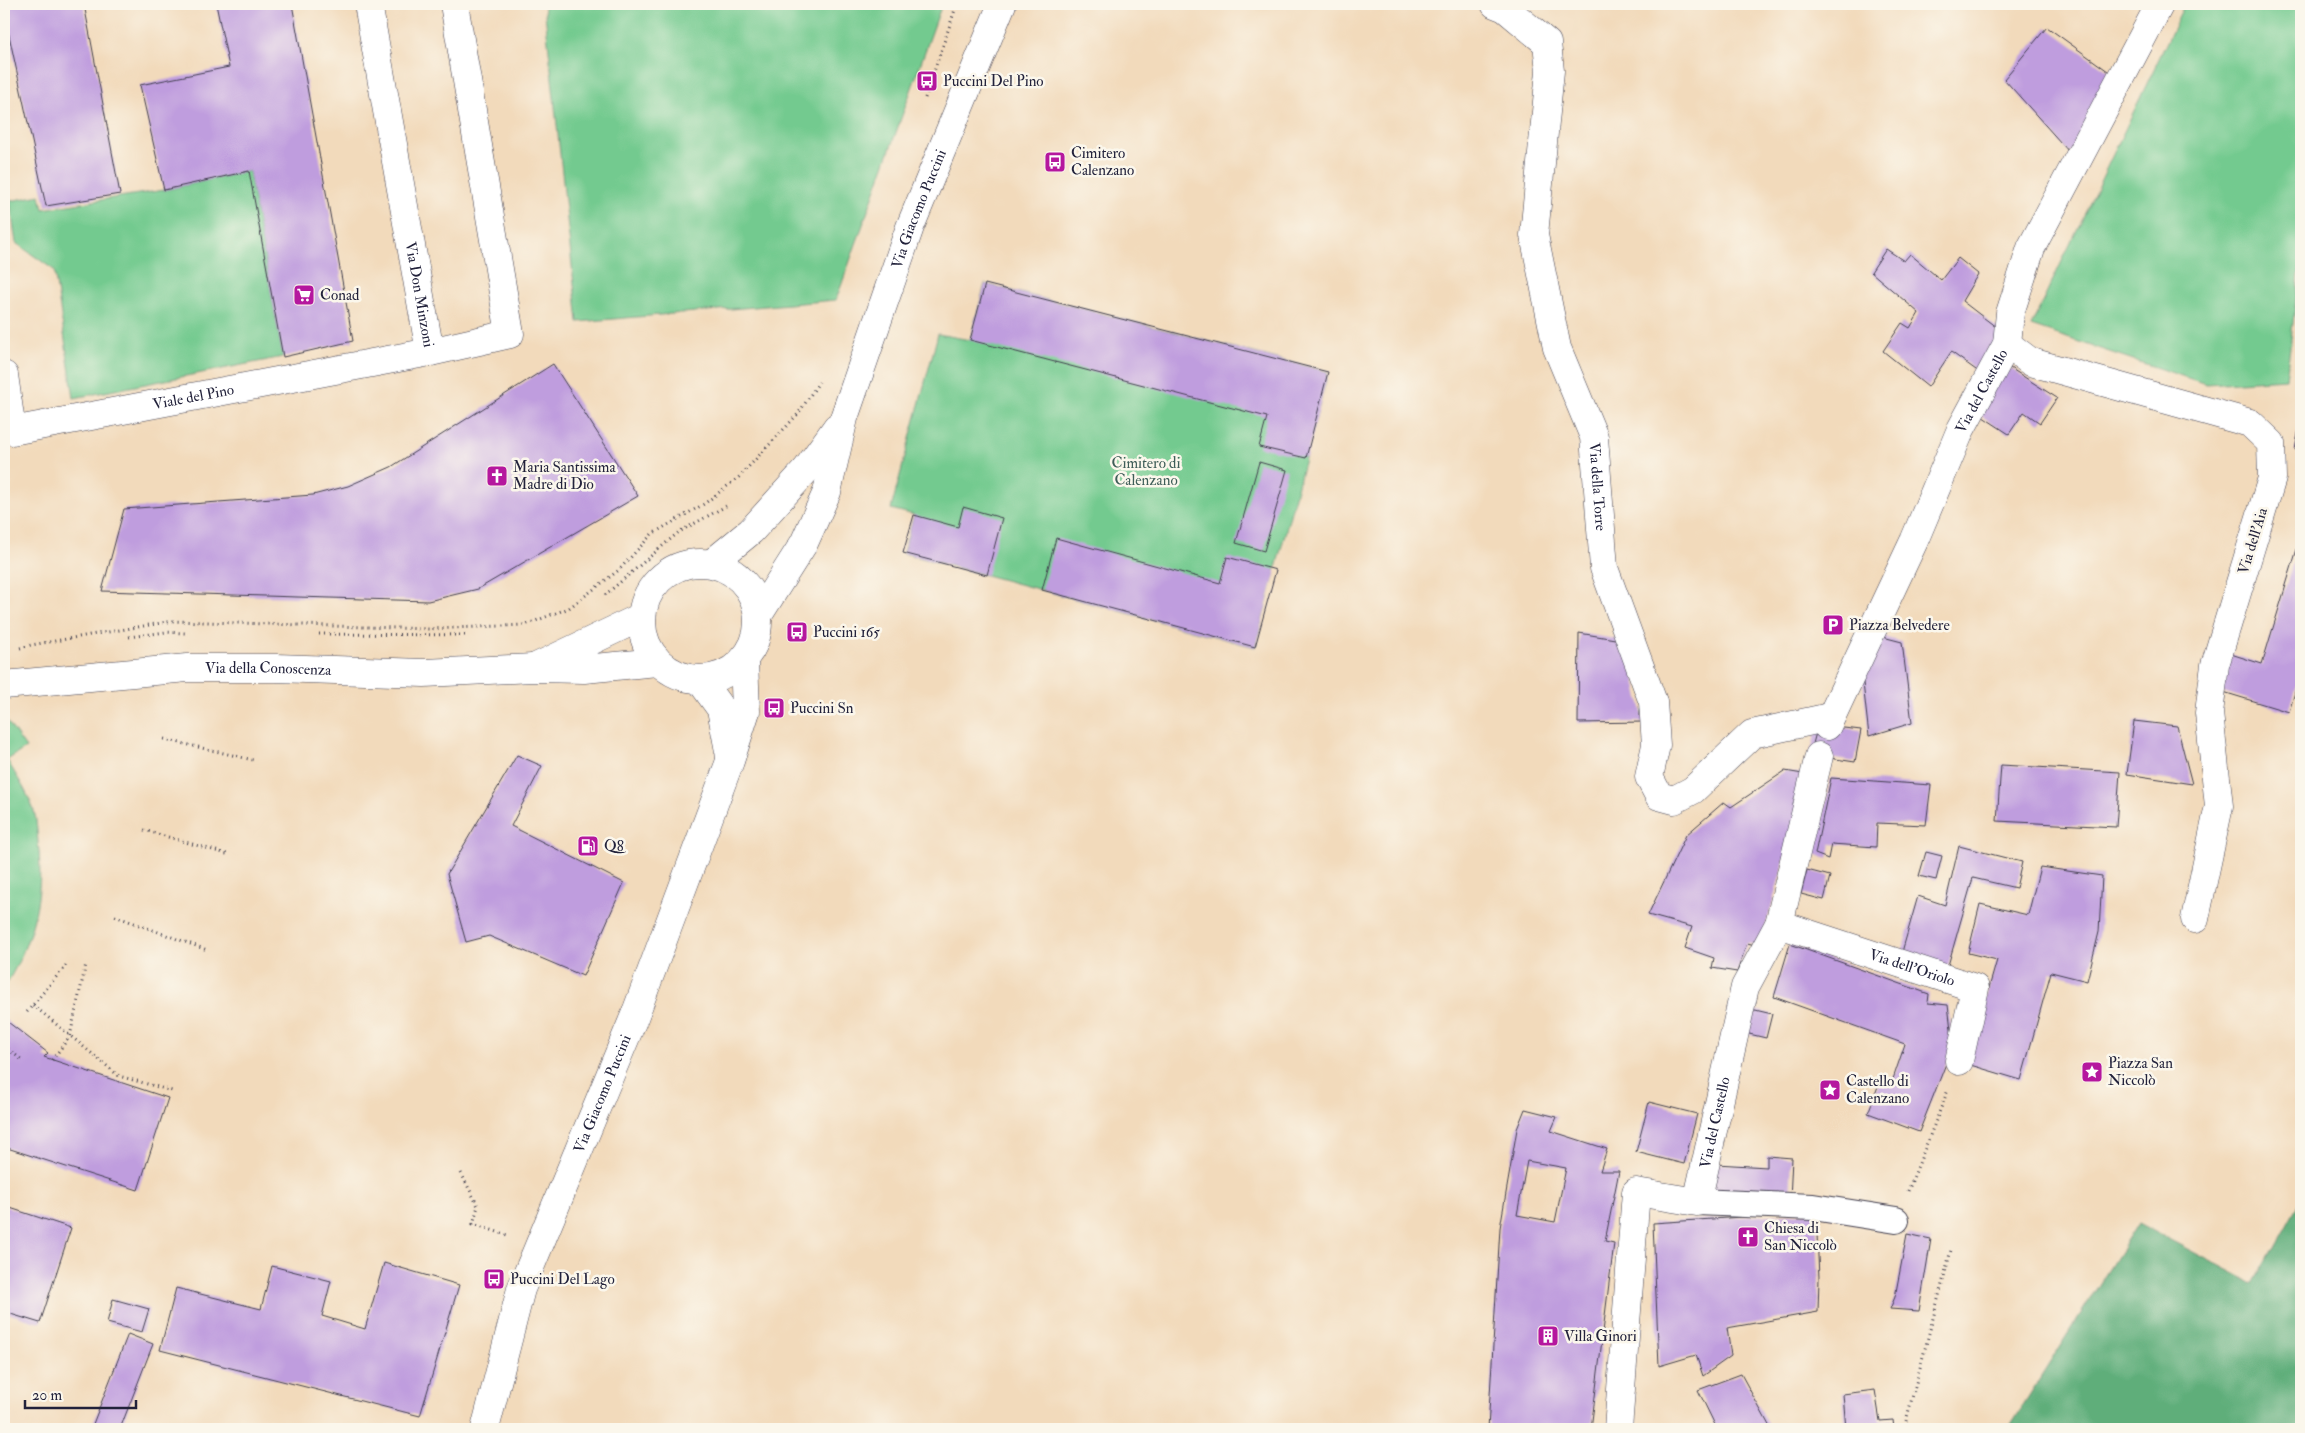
<svg xmlns="http://www.w3.org/2000/svg" width="2305" height="1433" viewBox="0 0 2305 1433" font-family="'IM FELL Double Pica',serif">
  <style>
    .green { fill: #73ca8f; stroke: #4a7665 }
    .forest { fill: #5eae7a; stroke: #40685a }
    .building { fill: #bf9dde; fill-rule: evenodd }
    .lines { fill: none; stroke-linecap: round; stroke-linejoin: round }
    .pedestrian-casing { stroke: #413e4e; stroke-width: 28 }
    .minor-casing { stroke: #413e4e; stroke-width: 29 }
    .tertiary-casing { stroke: #413e4e; stroke-width: 29 }
    .path { stroke: #413e4e; stroke-width: 3; stroke-dasharray: 1 4; stroke-linecap: butt }
    .pedestrian { stroke: #fff; stroke-width: 26 }
    .minor { stroke: #fff; stroke-width: 28 }
    .tertiary { stroke: #fff; stroke-width: 28 }
    .labels { text-anchor: middle; dominant-baseline: central; stroke-width: 5; stroke-linejoin: round; paint-order: stroke }
    .poi-label { font-size: 15px; fill: #22223b; stroke: #fbf7ec; text-anchor: start }
    .street-label { font-size: 15px; fill: #22223b; stroke: #fbf7ec }
    .park-label { font-size: 15px; fill: #3e5d58; stroke: #fbf7ec }
  </style>
  <rect width="100%" height="100%" fill="#fbf7ec"/>
  <filter id="ink" filterUnits="userSpaceOnUse"><feTurbulence type="fractalNoise" baseFrequency=".02" numOctaves="2"/><feDisplacementMap in="SourceGraphic" scale="10" xChannelSelector="R" yChannelSelector="G"/><feConvolveMatrix kernelMatrix="1 2 1 2 8 2 1 2 1" color-interpolation-filters="sRGB"/></filter>
  <filter id="wash" filterUnits="userSpaceOnUse"><feTurbulence type="fractalNoise" baseFrequency=".0096" numOctaves="4" result="noise"/><feDisplacementMap in="SourceGraphic" scale="20" xChannelSelector="R" yChannelSelector="G"/><feGaussianBlur stdDeviation="1.12" result="paint"/><feColorMatrix in="noise" values="0 0 0 0 0 0 0 0 0 0 0 0 0 0 0 0 0 1.4 0 .05"/><feComposite in="paint" operator="in"/></filter>
  <g filter="url(#wash)">
    <rect width="100%" height="100%" fill="#f2dabb"/>
    <path class="green" d="M544,4h398l-106,296 -258,22z
      M2185,4h116v255l-15,120 -80,5 -175,-58z
      M249,171l34,186 -209,41 -20,-128 -38,-27 -6,-42 30,-6 3,14 121,-19z
      M985,284l343,88 -73,275 -352,-94 11,-38 -23,-6 47,-175 32,6z
      M4,717l22,31 -19,12c10,17 21,33 27,51 3,10 3,21 4,31 7,54 -6,101 -34,146z"/>
    <path class="forest" d="M2301,1199v230h-293l130,-206 116,61z"/>
    <g id="blocks">
      <path class="building" d="M4,4h80l36,190 -74,12 -42,-194z
        M216,4h76l61,337 -70,16 -34,-186 -85,19 -24,-105 89,-18z
        M2047,27l65,47 -42,79 -66,-74z
        M1886,249l18,12 6,-7 31,26 17,-22 20,16 -16,27 43,33 -22,41 -32,-23 -23,35 -45,-36 19,-28 8,5 9,-15 -48,-41z
        M985,284l343,88 -22,86 -47,-11 8,-30 -297,-77z
        M553,364l85,132 -160,93 -50,12 -326,-10 22,-82 189,-14 35,-9 43,-19z
        M2007,366l50,32 -17,25 -16,-11 -15,22 -32,-21z
        M2300,423h1v28l-6,-1z
        M1259,462l28,8 -23,81 -28,-8z
        M963,507l39,11 -15,57 -84,-22 11,-38 44,12z
        M2301,536v136l-12,40 -69,-21 11,-37 31,10z
        M1056,538l164,45 7,-26 49,13 -21,77 -213,-57z
        M1579,633l48,8 17,81 -66,1z
        M1879,636l23,6 10,81 -43,13 -7,-62z
        M2134,721l43,5 15,58 -65,-10z
        M1818,725l43,5 -6,32 -45,-7z
        M517,755l25,11 -31,60 113,57 -41,93 -94,-40 -23,6 -19,-68z
        M2001,765l119,7 -4,55 -119,-6z
        M1785,771l24,4 -49,171 -13,-3 -10,29 -25,-4 2,-10 -29,-10 7,-21 -44,-12 38,-80 38,-33 7,5z
        M1831,778l100,7 -5,40 -49,-2 -1,24 -45,-3 -3,15 -13,-5z
        M1959,846l63,16 -6,26 -43,-10 -26,91 -45,-17 16,-56 27,9z
        M1926,852l16,4 -6,24 -17,-4z
        M2040,867l62,9 -3,56 -12,49 -36,-9 -30,108 -54,-16 30,-104 -29,-7 12,-49 48,11z
        M1807,870l23,6 -6,24 -23,-6z
        M1790,944l139,50 -1,9 20,2 5,41 -34,86 -51,-19 12,-32 11,4 14,-41 -131,-47z
        M1751,1009l21,5 -6,24 -21,-5z
        M4,1019l44,34 -4,4 124,41 -30,92 -134,-43v-33l2,-5 -2,2z
        M1649,1102l48,12 -13,50 -48,-12z
        M1525,1109l32,8 -6,14 56,18 -7,22h19l-14,70 9,2 -23,186h-103l12,-201 17,-99zM1527,1161l39,7 -11,54 -38,-7z
        M1767,1156l25,2 -2,42 -78,-4 4,-32 51,3z
        M4,1206l67,22 -31,95 -36,-11z
        M1816,1212l3,66 -1,34 -91,16 4,28 -28,20 -7,-21 -37,11 -6,-143z
        M1907,1234l24,5 -12,72 -29,-2 5,-12z
        M384,1263l75,22 -39,131 -260,-66 16,-62 85,21 11,-43 59,15 -9,35 43,13z
        M113,1299l36,10 -7,23 -35,-9z
        M128,1334l25,10 -33,85h-29z
        M1741,1374l30,55h-54l-19,-39z
        M1875,1390l5,31 13,-1 1,9h-48l-3,-35z"/>
    </g>
  </g>
  <g filter="url(#ink)">
    <use href="#blocks" fill-opacity="0" stroke="#413e4e" stroke-width="1"/>
    <g class="lines">
      <g class="pedestrian-casing">
        <path id="pedestrian" d="M1697,1202l116,5 83,13"/>
      </g>
      <g class="minor-casing">
        <g id="minor">
          <path id="s1" d="M368,4l62,348 80,-18 -56,-330"/>
          <path id="s2" d="M1495,4l10,4 42,35 3,28 -16,164 23,113 37,89 10,131 49,134 3,43 -7,32 10,19 15,4 19,-10 59,-56 78,-17"/>
          <path d="M2007,344l24,18 219,61 21,20 1,35 -57,187 -6,48 10,93 -24,113"/>
          <path id="s3" d="M4,375l8,56 418,-79"/>
          <path id="s4" d="M1827,726l87,-185 47,-112 46,-85 3,-31 21,-65 129,-244"/>
          <path id="s5" d="M1779,924l196,64 -16,73"/>
          <path id="s6" d="M1618,1429l18,-237 61,10 48,-215 34,-63 40,-168"/>
        </g>
      </g>
      <g class="tertiary-casing">
        <g id="tertiary">
          <circle cx="700" cy="621" r="58"/>
          <path d="M712,563l39,-32 56,-62 30,-42"/>
          <path id="s7" d="M759,614l45,-71 23,-51 17,-74 66,-191 92,-223"/>
          <path d="M536,667l105,-50"/>
          <path d="M700,680l21,29 9,47"/>
          <path id="s8" d="M4,685l183,-17h89l148,5 109,-5 51,1 73,-7"/>
          <path id="s9" d="M485,1429l36,-140 114,-274 95,-254 16,-50 -2,-51"/>
        </g>
      </g>
      <path class="path" d="M925,98l32,-94
        M605,595l74,-63 47,-26
        M319,634l149,1
        M129,637l37,-5 19,1
        M20,648l11,-3 142,-24 256,8 96,-4 44,-17 50,-38 33,-36 52,-30 35,-27 59,-63 21,-32
        M164,739l89,21
        M144,830l86,25
        M115,916l92,34
        M33,1005l86,71 53,15
        M27,1012l40,-48
        M4,1046l18,14
        M52,1060l18,-24 16,-72
        M461,1173l17,33 -5,18 34,11
        M1908,1191l40,-101
        M1906,1421l45,-171"/>
      <use href="#pedestrian" class="pedestrian"/>
      <use href="#minor" class="minor"/>
      <use href="#tertiary" class="tertiary"/>
    </g>
  </g>
  <defs>
    <g id="bus-square" transform="scale(1.125)"><rect x="-9" y="-9" width="18" height="18" rx="4" fill="#b5179e" stroke="#fbf7ec"/><path d="M-5-6H5V4H4V6H2V4H-2V6H-4V4H-5ZM-3.5-4V0h7V-4ZM-3.5 1.2v1.5H-2V1.2ZM2 1.2v1.5H3.5V1.2Z" fill="#fff"/></g>
    <g id="supermarket-square" transform="scale(1.125)"><rect x="-9" y="-9" width="18" height="18" rx="4" fill="#b5179e" stroke="#fbf7ec"/><path d="M-6-5.5h2.5l.6 2H6L4.5 2H-2.5L-4.4-4H-6ZM-1.5 3.2a1.3 1.3 0 1 0 .1 0ZM3 3.2a1.3 1.3 0 1 0 .1 0Z" fill="#fff"/></g>
    <g id="church-square" transform="scale(1.125)"><rect x="-9" y="-9" width="18" height="18" rx="4" fill="#b5179e" stroke="#fbf7ec"/><path d="M-1.2-6h2.4v3.5h3.3v2.4h-3.3V6h-2.4V-.1h-3.3v-2.4h3.3Z" fill="#fff"/></g>
    <g id="parking-square" transform="scale(1.125)"><rect x="-9" y="-9" width="18" height="18" rx="4" fill="#b5179e" stroke="#fbf7ec"/><path d="M-3.5-5.5H1a3.5 3.5 0 0 1 0 7H-1V5.5H-3.5ZM-1-3.4V-.6H.8a1.4 1.4 0 0 0 0-2.8Z" fill="#fff"/></g>
    <g id="fuel-square" transform="scale(1.125)"><rect x="-9" y="-9" width="18" height="18" rx="4" fill="#b5179e" stroke="#fbf7ec"/><path d="M-5.5-6h7V0h2V4h1.3V-2.5L3-4.5l.8-.8L6-3V5H2.5V1h-1V6h-7ZM-4.2-4.7v3.2H.2V-4.7Z" fill="#fff"/></g>
    <g id="sight-square" transform="scale(1.125)"><rect x="-9" y="-9" width="18" height="18" rx="4" fill="#b5179e" stroke="#fbf7ec"/><path d="M0-6L1.8-2.2L6-1.7L2.9 1.2L3.7 5.4L0 3.3L-3.7 5.4L-2.9 1.2L-6-1.7L-1.8-2.2Z" fill="#fff"/></g>
    <g id="building-square" transform="scale(1.125)"><rect x="-9" y="-9" width="18" height="18" rx="4" fill="#b5179e" stroke="#fbf7ec"/><path d="M-4-6H4V6H1V3H-1V6H-4ZM-2.5-4.3h1.7v1.8h-1.7ZM.8-4.3h1.7v1.8H.8ZM-2.5-1h1.7V.8h-1.7ZM.8-1h1.7V.8H.8Z" fill="#fff"/></g>
  </defs>
  <g fill-rule="evenodd">
    <use href="#bus-square" x="927" y="81"/>
    <use href="#bus-square" x="1055" y="162"/>
    <use href="#supermarket-square" x="304" y="295"/>
    <use href="#church-square" x="497" y="476"/>
    <use href="#parking-square" x="1833" y="625"/>
    <use href="#bus-square" x="797" y="632"/>
    <use href="#bus-square" x="774" y="708"/>
    <use href="#fuel-square" x="588" y="846"/>
    <use href="#sight-square" x="2092" y="1072"/>
    <use href="#sight-square" x="1830" y="1090"/>
    <use href="#church-square" x="1748" y="1237"/>
    <use href="#bus-square" x="494" y="1279"/>
    <use href="#building-square" x="1548" y="1336"/>
  </g>
  <g class="labels">
    <g class="poi-label">
      <text x="943" y="81">Puccini Del Pino</text>
      <text x="1071" y="153">Cimitero<tspan x="1071" dy="17">Calenzano</tspan></text>
      <text x="320" y="295">Conad</text>
      <text x="513" y="467">Maria Santissima<tspan x="513" dy="17">Madre di Dio</tspan></text>
      <text x="1849" y="625">Piazza Belvedere</text>
      <text x="813" y="632">Puccini 165</text>
      <text x="790" y="708">Puccini Sn</text>
      <text x="604" y="846">Q8</text>
      <text x="2108" y="1063">Piazza San<tspan x="2108" dy="17">Niccolò</tspan></text>
      <text x="1846" y="1081">Castello di<tspan x="1846" dy="17">Calenzano</tspan></text>
      <text x="1764" y="1228">Chiesa di<tspan x="1764" dy="17">San Niccolò</tspan></text>
      <text x="510" y="1279">Puccini Del Lago</text>
      <text x="1564" y="1336">Villa Ginori</text>
    </g>
    <g class="street-label">
      <text stroke="none"><textPath href="#s7" startOffset="438">Via Giacomo Puccini</textPath></text>
      <text stroke="none"><textPath href="#s1" startOffset="295">Via Don Minzoni</textPath></text>
      <text stroke="none"><textPath href="#s4" startOffset="369">Via del Castello</textPath></text>
      <text stroke="none"><textPath href="#s3" startOffset="241">Viale del Pino</textPath></text>
      <text stroke="none"><textPath href="#s2" startOffset="520">Via della Torre</textPath></text>
      <text transform="translate(2253 541) rotate(-73)">Via dell'Aia</text>
      <text stroke="none"><textPath href="#s8" startOffset="265">Via della Conoscenza</textPath></text>
      <text stroke="none"><textPath href="#s5" startOffset="140">Via dell'Oriolo</textPath></text>
      <text stroke="none"><textPath href="#s9" startOffset="356">Via Giacomo Puccini</textPath></text>
      <text stroke="none"><textPath href="#s6" startOffset="381">Via del Castello</textPath></text>
    </g>
    <g class="park-label">
      <text x="1146" y="463">Cimitero di<tspan x="1146" dy="17">Calenzano</tspan></text>
    </g>
  </g>
  <rect width="2305" height="1433" fill="none" stroke="#fbf7ec" stroke-width="20"/>
  <path d="M25 1400v8h111v-8" fill="none" stroke="#22223b" stroke-width="2.5"/>
  <text x="32" y="1400" font-size="15" fill="#22223b" stroke="#fbf7ec" stroke-width="4" paint-order="stroke">20 m</text>
</svg>
